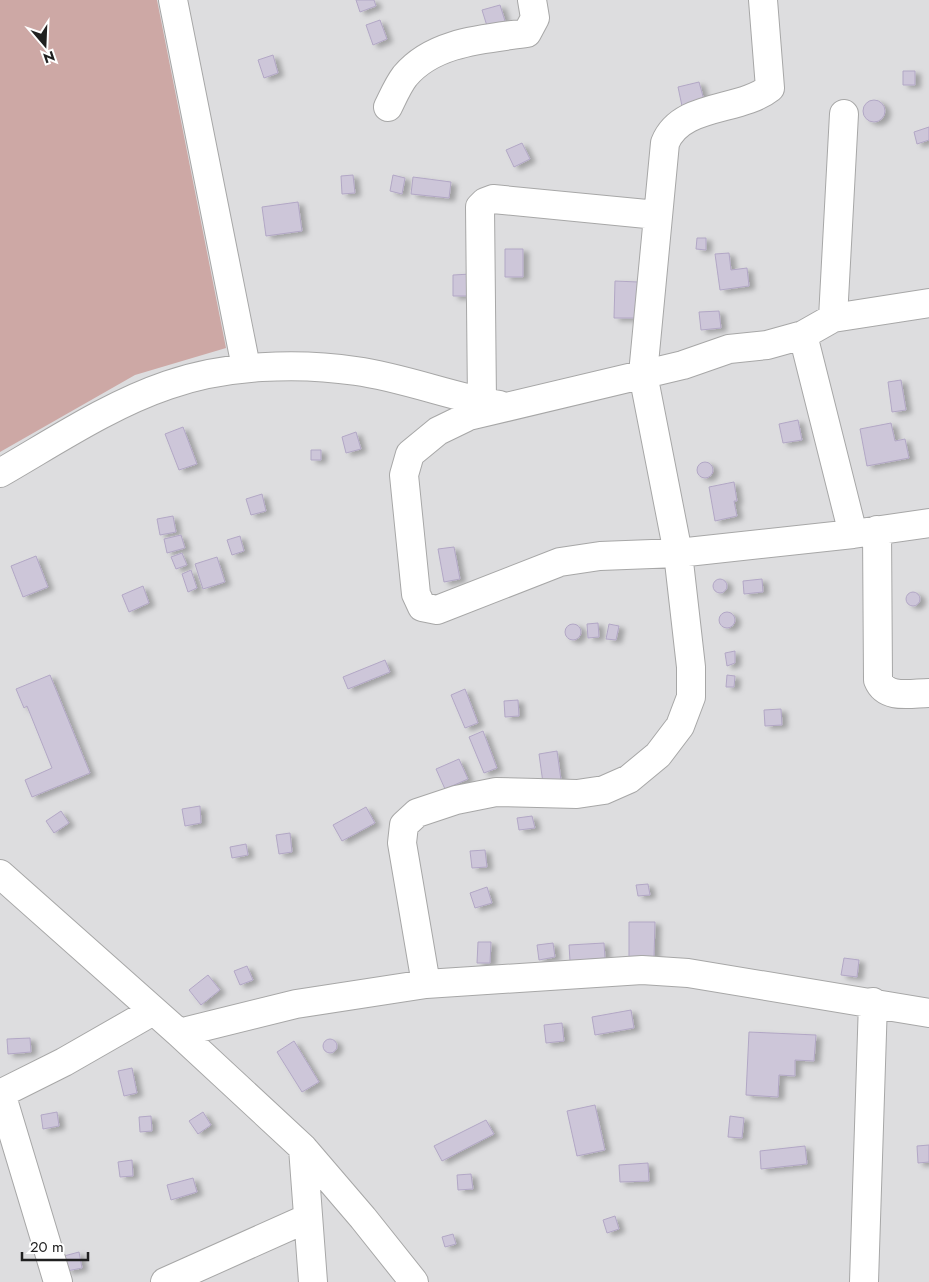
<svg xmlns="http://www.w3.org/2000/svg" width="929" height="1282" viewBox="0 0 929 1282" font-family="Jost,sans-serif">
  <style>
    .residential { fill: #dddddf }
    .cemetery { fill: #cda8a5 }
    .building { fill: #cdc6d9; stroke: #b2a7c5; filter: url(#shadow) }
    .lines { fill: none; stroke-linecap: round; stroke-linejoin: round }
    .minor-casing { stroke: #a7a7a7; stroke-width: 30 }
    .minor { stroke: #fff; stroke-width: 28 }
  </style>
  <defs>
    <filter id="shadow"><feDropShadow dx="5.5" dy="3" stdDeviation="2.5" flood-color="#0004"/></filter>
  </defs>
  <rect width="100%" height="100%" fill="#ede6f2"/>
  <path class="residential" d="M0,0h929v1282h-929z"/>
  <path class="cemetery" d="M0,0h157l69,348 -91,27 -135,77z"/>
  <path class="building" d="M356,0h18l2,6 -16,6z
    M500,5l5,16 -18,5 -5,-16z
    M380,20l7,19 -14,6 -7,-20z
    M273,55l5,18 -14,5 -6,-18z
    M903,71h12v14h-12z
    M699,82l5,18 -22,6 -4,-19z
    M863 111a11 11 0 1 1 22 0a11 11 0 1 1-22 0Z
    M929,127v13l-12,4 -3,-12z
    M522,143l8,16 -16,8 -8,-17z
    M353,175l2,18 -13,1 -1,-18z
    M393,175l12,3 -3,16 -12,-3z
    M413,177l38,5 -2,16 -38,-4z
    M298,202l4,29 -36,5 -4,-29z
    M697,238h9v12l-10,-1z
    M505,249h18v28h-18z
    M729,253l2,17 16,-2 2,18 -29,4 -5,-36z
    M471,274v22h-18v-21z
    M615,281l23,1 -1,36h-23z
    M719,311l2,17 -20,2 -2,-18z
    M901,380l5,30 -14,2 -4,-30z
    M798,420l4,20 -19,3 -4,-19z
    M891,423l4,18 10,-2 4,19 -42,8 -7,-37z
    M183,427l14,37 -18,6 -14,-36z
    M356,432l5,17 -15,4 -4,-16z
    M311,450h10v10h-10z
    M697 470a8 8 0 1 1 16 0a8 8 0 1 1-16 0Z
    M734,482l3,19h-3l3,15 -22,5 -6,-34z
    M262,494l4,17 -15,4 -5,-16z
    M173,516l3,16 -16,3 -3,-16z
    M181,535l4,13 -18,5 -3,-14z
    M240,536l4,15 -12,4 -5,-15z
    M454,547l6,32 -16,3 -6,-33z
    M182,553l5,12 -11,4 -5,-12z
    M36,556l12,31 -25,10 -12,-31z
    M217,557l8,25 -22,7 -8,-25z
    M191,570l6,18 -9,4 -6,-18z
    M762,579l1,13 -19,2 -1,-13z
    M713 586a7 7 0 1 1 14 0a7 7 0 1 1-14 0Z
    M143,586l6,17 -20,9 -7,-17z
    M906 599a7 7 0 1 1 14 0a7 7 0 1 1-14 0Z
    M719 620a8 8 0 1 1 16 0a8 8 0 1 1-16 0Z
    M598,623l1,14 -11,1 -1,-14z
    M609,624l10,2 -3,14 -10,-1z
    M565 632a8 8 0 1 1 16 0a8 8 0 1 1-16 0Z
    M735,651v12l-8,3 -2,-13z
    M385,660l5,12 -42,17 -5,-12z
    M50,675l40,98 -58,24 -7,-17 27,-12 -25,-62 -3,2 -8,-19z
    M727,675l8,1 -1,11h-8z
    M465,689l13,34 -13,5 -14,-33z
    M518,700l1,16 -14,1 -1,-16z
    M781,709l1,16 -17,1 -1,-16z
    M483,731l14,37 -13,5 -15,-36z
    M557,751l4,29 -18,3 -4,-29z
    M459,759l9,20 -23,10 -9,-20z
    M200,806l1,17 -16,3 -3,-17z
    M366,807l9,16 -33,18 -9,-16z
    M61,811l8,12 -15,10 -8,-12z
    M532,816l3,12 -16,2 -2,-12z
    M290,833l2,19 -13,2 -3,-19z
    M246,844l2,11 -16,3 -2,-11z
    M485,850l2,17 -15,1 -2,-17z
    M648,884l2,11 -12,1 -2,-11z
    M487,887l5,16 -17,5 -5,-15z
    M629,922h26l-1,35h-25z
    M478,942h13l-1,21h-13z
    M553,943l2,14 -16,3 -2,-15z
    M604,943l1,15 -35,3 -1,-16z
    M844,958l15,2 -2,17 -16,-2z
    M247,966l6,14 -13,5 -6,-14z
    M208,975l12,15 -19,15 -12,-15z
    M631,1010l3,18 -39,7 -3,-18z
    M562,1023l2,18 -18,2 -2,-18z
    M749,1032l67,3 -2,26 -19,-1v16l-16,-1 -1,22 -32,-2z
    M30,1038l1,14 -23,2 -1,-15z
    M323 1046a7 7 0 1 1 14 0a7 7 0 1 1-14 0Z
    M294,1041l25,41 -17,10 -25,-40z
    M132,1068l5,25 -13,3 -6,-25z
    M595,1105l10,45 -28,6 -10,-45z
    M57,1112l2,14 -16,3 -2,-14z
    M203,1112l8,13 -13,9 -9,-13z
    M151,1116l1,15 -12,1 -1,-15z
    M730,1116l14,2 -2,20 -14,-1z
    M486,1120l8,14 -52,27 -8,-15z
    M929,1145v17l-11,1 -1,-17z
    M805,1146l2,18 -46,5 -1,-18z
    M132,1160l1,16 -13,1 -2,-15z
    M648,1163l1,18 -29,1 -1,-17z
    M471,1174l2,15 -15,1 -1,-15z
    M193,1178l4,14 -26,8 -4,-15z
    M615,1216l4,13 -12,4 -4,-13z
    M453,1234l3,10 -11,3 -3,-10z
    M79,1252l3,16 -15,3 -3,-15z"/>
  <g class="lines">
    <g class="minor-casing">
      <path id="minor" d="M173,0l73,367
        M388,107c5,-10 10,-22 17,-31 29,-35 81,-37 122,-43l8,-15 -3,-18
        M929,303l-96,15 -30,17 -36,10 -38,4 -46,16 -214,51 -31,15 -28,23 -6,21 12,119 6,13 15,3 123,-48 40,-6 78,-3 175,-19 76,-11
        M833,318l11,-204
        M803,335l50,199
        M482,402l-2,-195 5,-5 8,-3 164,16
        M0,473c54,-31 109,-68 168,-88 57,-20 129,-23 188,-14 50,7 95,26 144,34
        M877,530l1,150c8,20 34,13 51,13
        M0,874l179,159 124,115 60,70 51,64
        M426,984l-24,-141 2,-18 13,-12 39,-13 40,-8 81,2 27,-4 25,-11 29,-24 22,-29 11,-29v-30l-13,-114 -35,-179 22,-231c16,-40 75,-31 105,-55l-7,-88
        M179,1033l117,-29 130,-20 216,-14 46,3 241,40
        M1,1093l57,189
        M0,1094l64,-32 89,-51
        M303,1148l10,134
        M165,1282l143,-64
        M864,1282l9,-280"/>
    </g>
    <use href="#minor" class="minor"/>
  </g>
  <g transform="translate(45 45) rotate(161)" stroke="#ffffff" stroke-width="4" paint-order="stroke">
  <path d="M0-4L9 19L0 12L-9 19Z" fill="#202020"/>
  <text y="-8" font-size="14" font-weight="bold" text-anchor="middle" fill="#202020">N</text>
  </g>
  <path d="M22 1252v8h66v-8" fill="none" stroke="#202020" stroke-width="2.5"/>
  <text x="30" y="1252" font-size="15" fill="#202020" stroke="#ffffff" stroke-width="4" paint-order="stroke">20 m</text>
</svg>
